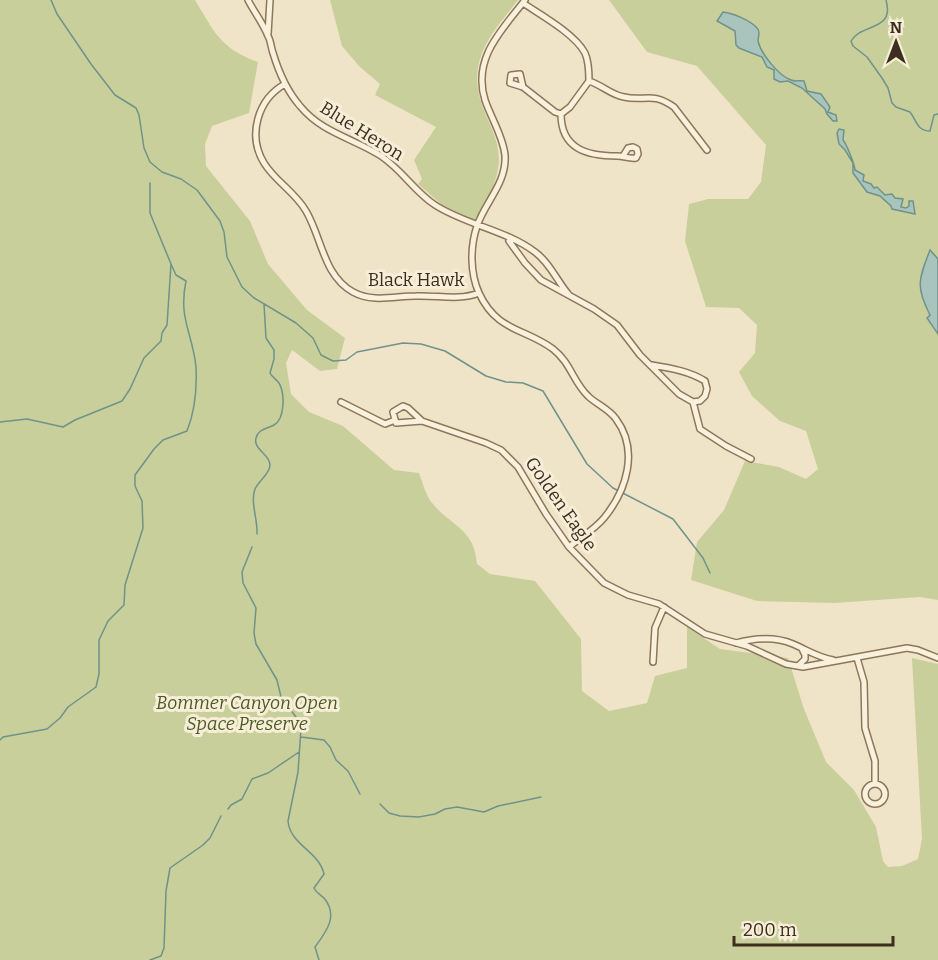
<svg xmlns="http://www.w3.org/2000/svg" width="938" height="960" viewBox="0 0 938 960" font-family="Bitter,serif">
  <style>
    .green { fill: #c9cf9b }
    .water { fill: #a9c4bc; stroke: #6f938a; stroke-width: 1.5 }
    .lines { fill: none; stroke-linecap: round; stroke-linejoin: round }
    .stream { stroke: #6f938a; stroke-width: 1.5 }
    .minor-casing { stroke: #8d765c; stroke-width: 8 }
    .minor { stroke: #faf1dc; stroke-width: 5 }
    .labels { text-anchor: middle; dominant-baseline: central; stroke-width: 6; stroke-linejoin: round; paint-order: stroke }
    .street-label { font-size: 18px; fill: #3d2e20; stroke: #f7eed8 }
    .park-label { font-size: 18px; font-style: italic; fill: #4d5a26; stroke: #f7eed8 }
  </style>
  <rect width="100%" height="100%" fill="#f0e4c8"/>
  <path class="green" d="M0,0h195c20,33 25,48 63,62l-9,51 -37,13 -7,18 1,22 44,55 18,43 39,46 38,28 -8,31 -17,2 -28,-21 -6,13 5,31 18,18 34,14 51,44 25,3c4,10 7,24 14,31 19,23 41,24 44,60l13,10 45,7 46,58 1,52 27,20 38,-8 8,-27 32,-8v-41l33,22 68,9 16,51 22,53 28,28 22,37 7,34 5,6 14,-1 16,-7 4,-20 -10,-181 26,6v296h-938z
    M330,0h188c-16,21 -35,40 -40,67 -8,51 41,70 11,128 -4,8 -8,17 -14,24h-3l-30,-14 -24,-21 4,-5 -8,-19 22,-33 -61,-32 5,-11 -21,-18 -17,-20z
    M609,0h329v600l-18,-3 -85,6 -78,-2 -66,-21 6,-38 27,-32 21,-49 34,6 27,12 12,-10 -12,-38 -26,-10 -28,-25 -13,-24 16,-19 2,-28 -18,-17 -33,-1 -21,-66 4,-37 19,-5h40l13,-17 5,-37 -69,-79 -50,-14z"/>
  <path class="water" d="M723,12c9,1 27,8 34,16 4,4 1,8 1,13 3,13 21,35 33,39 4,2 9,0 13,1l3,10 14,3 9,13 -2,5 8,3 1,6h-4l-6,-7 -2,-5 -23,-21 -14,-7 -8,1 -6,-3v-9l-7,-3 -5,-10 -23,-9 -3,-3 -1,-14 -18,-10z
    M839,129l5,1 -1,10c3,3 12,25 12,30l9,5 -1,6 8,3 3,4 3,-1 8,8 7,-1 3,4 8,1 -2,8 5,1 3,-2v-5h4l2,13 -23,-5 -1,-3 -11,-10 -13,-4 -14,-19v-10l-8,-13 -6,-6 -2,-11z
    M930,250l8,9v75l-11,-16 3,-3c-15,-29 -11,-36 0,-65z"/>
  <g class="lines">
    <path class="stream" d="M51,0l6,14 34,50 24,31 21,13 3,7 5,33 6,14 12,10 19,7 16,11 23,31 4,11 3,25 15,30 12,11 42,25 17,15 8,17 12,6 13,-1 11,-8 46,-9 18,1 24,7 41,25 20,6 17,1 20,8 44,73 26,24 60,31 30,39 7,15
      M886,0c9,32 -25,23 -35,41l2,5 14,11 15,21 6,10 4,15 4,4 14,5c7,9 7,19 20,19l4,-16 4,-1
      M0,422l27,-3 36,8 12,-7 47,-19 8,-12 14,-31 17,-17 1,-8 5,-8 4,-61 -21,-51v-30
      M257,534c1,-14 -7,-32 -2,-45 4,-9 15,-15 15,-24 0,-11 -17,-15 -14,-27 2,-9 11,-9 18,-13 11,-6 11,-32 5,-42 -3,-4 -7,-6 -9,-10l4,-14v-9l-8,-12 -2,-34
      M252,547l-10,25 1,11 13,25 -2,25 2,11 21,36 4,17 18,24 2,8 -3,43 -10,49c2,24 31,30 36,53l-10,14c3,6 6,6 10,10 15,18 2,34 -9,49l4,13
      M301,737l23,3 6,7 6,13 12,11 12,23
      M0,740l3,-3 44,-8 13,-11 8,-11 28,-20 3,-13v-34l9,-19 16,-16 1,-20 18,-57 -1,-27 -7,-15v-11l19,-26 9,-9 24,-9c8,-20 10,-42 9,-64 -3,-33 -18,-48 -10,-86l-10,-6 -5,-11
      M380,804l9,9 11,3 19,1 16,-3 10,-5 12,-2 27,5 14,-6 43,-9
      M228,809l3,-4 11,-6 10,-20 16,-6 31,-21
      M150,960l11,-4 3,-8 2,-57 4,-23 33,-23 7,-7 11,-22"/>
    <g class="minor-casing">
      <path id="minor" d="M248,0c6,12 15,23 20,36 3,5 3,12 5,17 6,20 14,38 27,53 22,27 53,32 81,50 21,14 34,36 54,49 31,20 71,25 100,47 15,11 22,29 34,43
        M525,0c-23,30 -53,58 -40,100 6,18 18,36 20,55 2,28 -20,47 -28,71 -7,21 -7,47 2,67 18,39 46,35 74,56 18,14 20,33 35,47 8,8 21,13 28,23 23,31 11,71 -12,99 -9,11 -24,20 -35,29
        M523,3c18,12 52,31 62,50 4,9 4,19 4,28l-19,26 -9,7
        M268,34l2,-34
        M589,81c13,4 22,14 35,16 21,5 27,-6 50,10l33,43
        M285,84c-27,15 -38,51 -21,79 11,18 31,29 42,48 16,27 17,64 47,81 20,11 42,4 63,4 22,-1 42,5 63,-3
        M523,87l-3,-13 -9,1 -1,8 13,4 32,25 6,2
        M561,114c0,35 26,42 56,42 7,0 12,3 19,2l2,-4 -1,-5 -4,-2 -5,1 -5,8
        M509,241l16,22 16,17 53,29 23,16 23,30 39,39 14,8 7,-1 5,-5 2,-7 -2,-8c-16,-10 -35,-13 -53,-16
        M341,402l44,22 10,-4
        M693,402l7,27 26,17 25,13
        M422,421l-26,2 -3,-11 10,-6 5,2 14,13 64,22 15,7 17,17 28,47 23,33 35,36 24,12 31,9 46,30 42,12 39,18 17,3 104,-19 11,2 20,8
        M736,643c19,-5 38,-7 57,1 14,6 24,13 40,16
        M857,658l7,24 1,46 10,33v23
        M653,662l2,-34 9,-21
        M798,666l7,-7v-4l-3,-6
        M865 794a10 10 0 1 1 20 0a10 10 0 1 1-20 0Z"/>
    </g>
    <use href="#minor" class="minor"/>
  </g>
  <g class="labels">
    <g class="street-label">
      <text transform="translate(362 131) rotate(32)">Blue Heron</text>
      <text x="416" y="280">Black Hawk</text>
      <text transform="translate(561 504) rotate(55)">Golden Eagle</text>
    </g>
    <g class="park-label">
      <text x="247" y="703">Bommer Canyon Open<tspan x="247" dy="21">Space Preserve</tspan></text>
    </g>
  </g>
  <g transform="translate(896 42)" stroke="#f7eed8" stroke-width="4.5" paint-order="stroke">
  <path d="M0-4.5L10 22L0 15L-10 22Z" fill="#3d2e20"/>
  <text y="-9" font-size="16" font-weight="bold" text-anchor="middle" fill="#3d2e20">N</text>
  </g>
  <path d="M734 936v9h159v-9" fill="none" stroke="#3d2e20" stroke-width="3"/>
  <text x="743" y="936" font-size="18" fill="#3d2e20" stroke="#f7eed8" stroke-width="4.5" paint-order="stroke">200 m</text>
</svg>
